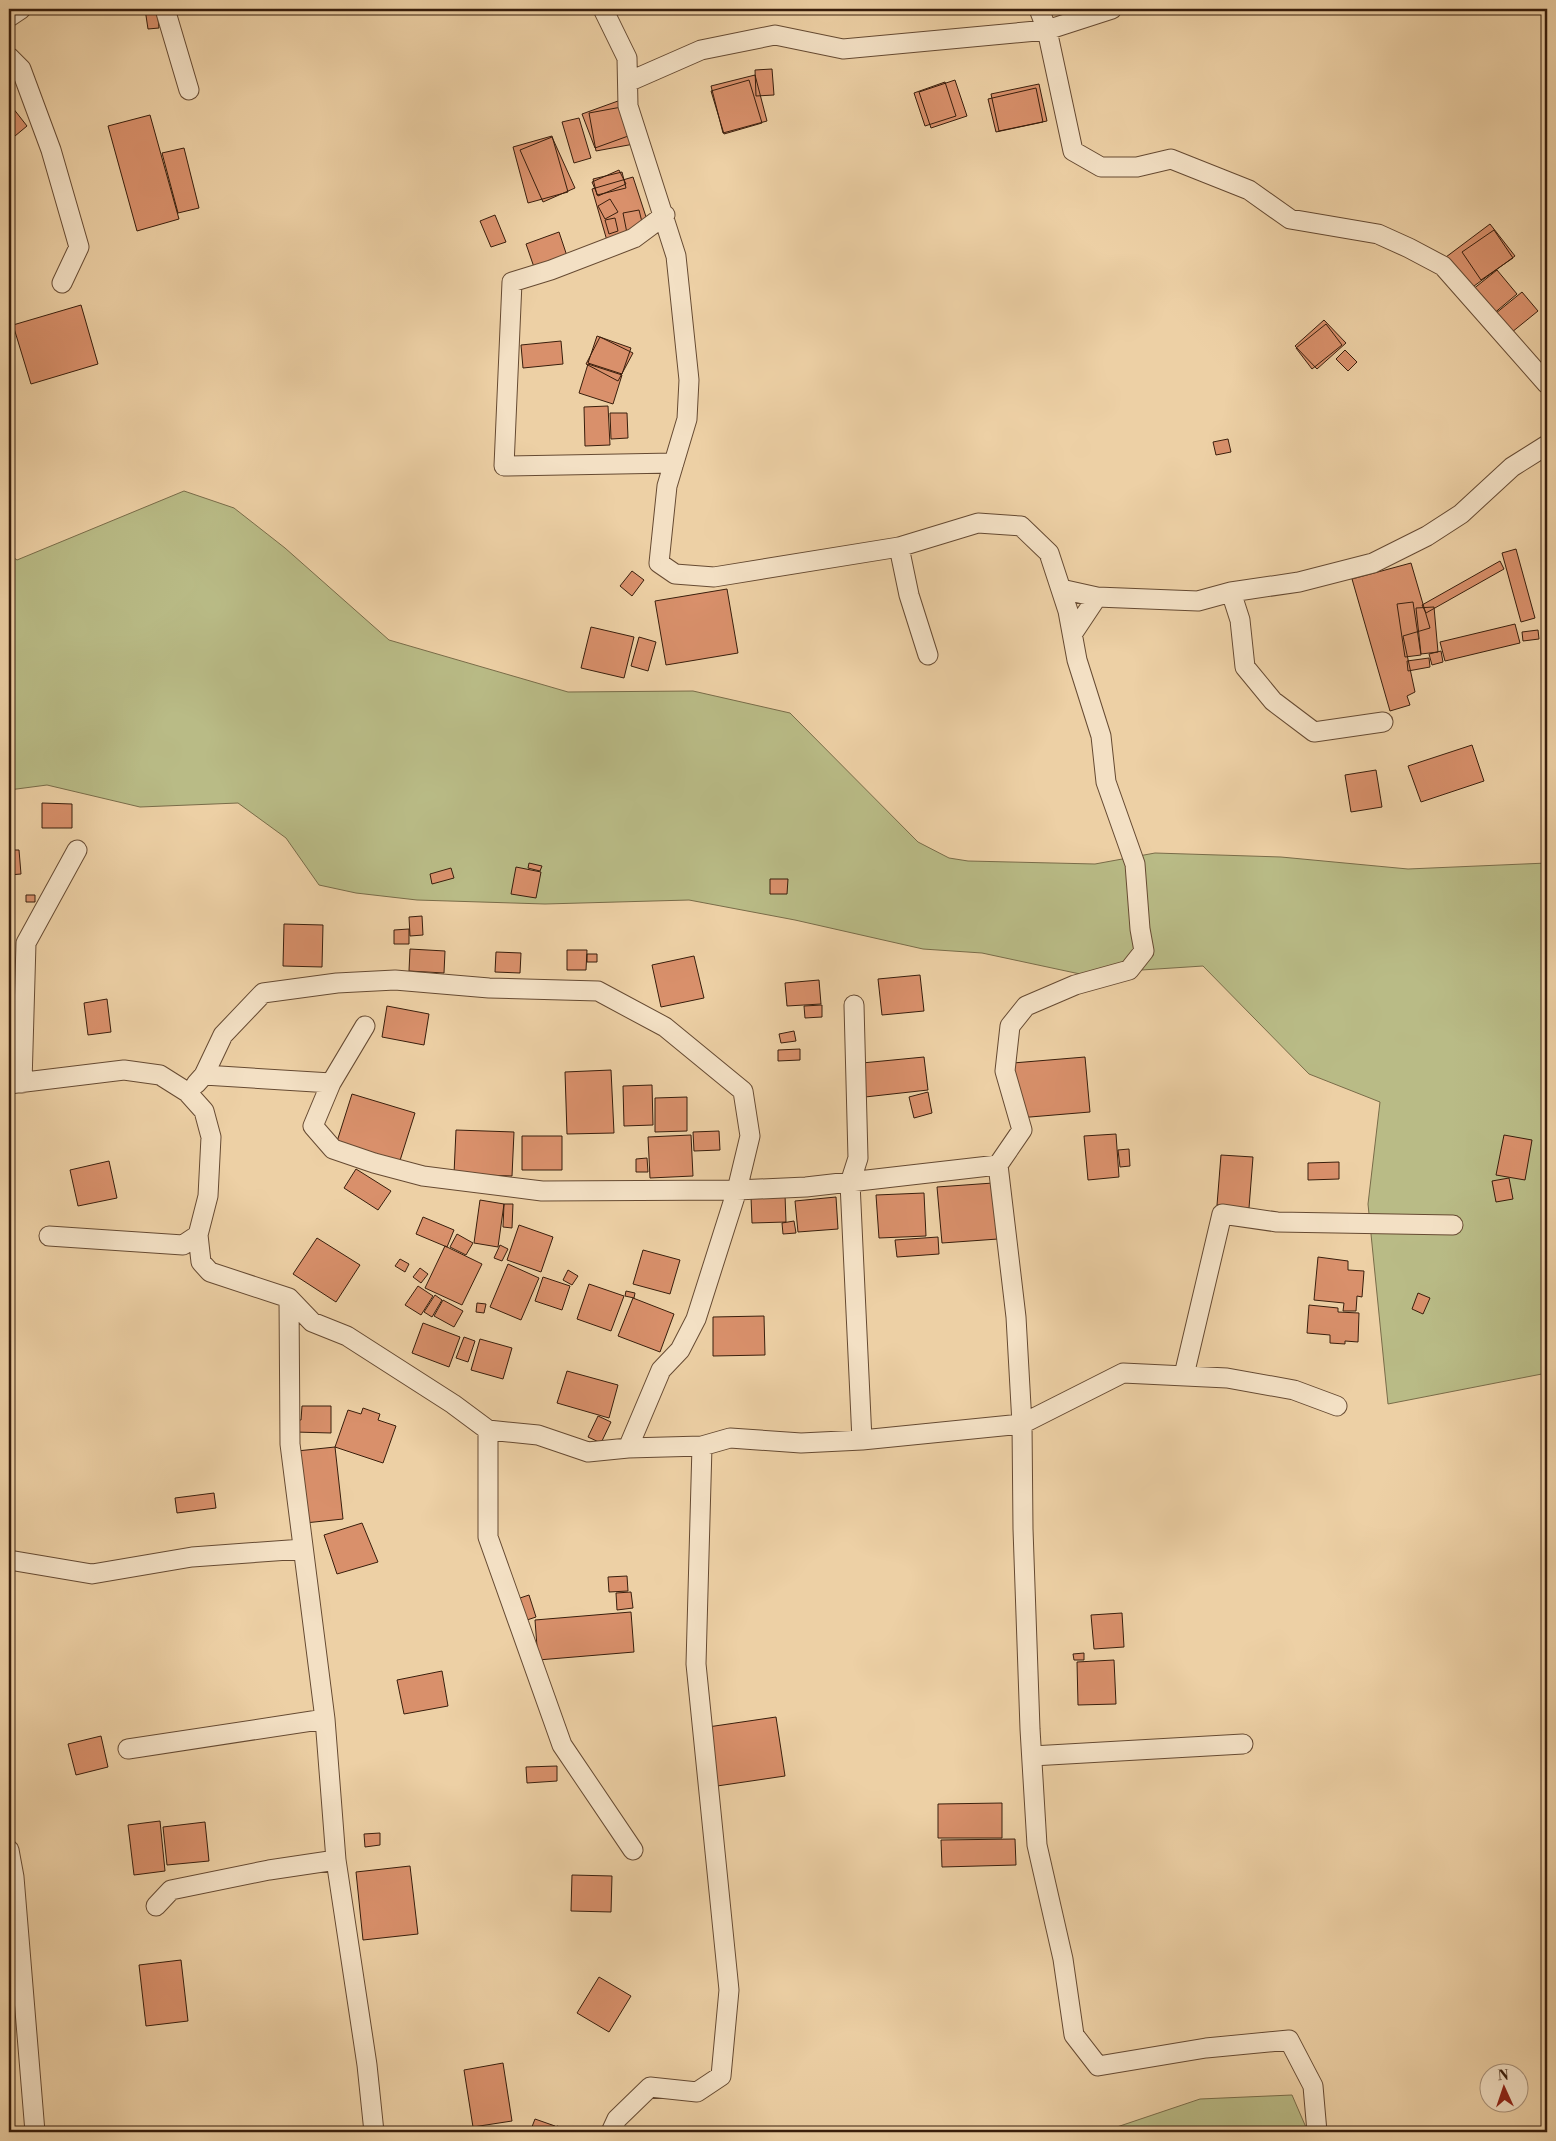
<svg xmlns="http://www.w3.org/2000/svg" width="1556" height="2141" viewBox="0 0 1556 2141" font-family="'Libre Bodoni',serif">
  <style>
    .green { fill: #b9bb86; stroke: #796c49 }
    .building { fill: #d9906b; stroke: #391e0c }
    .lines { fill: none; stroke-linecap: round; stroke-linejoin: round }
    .minor-casing { stroke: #664a32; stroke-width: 21 }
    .minor { stroke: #f3e0c4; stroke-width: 19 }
  </style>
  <rect width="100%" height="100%" fill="#edd0a5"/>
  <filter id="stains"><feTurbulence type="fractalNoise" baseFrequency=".004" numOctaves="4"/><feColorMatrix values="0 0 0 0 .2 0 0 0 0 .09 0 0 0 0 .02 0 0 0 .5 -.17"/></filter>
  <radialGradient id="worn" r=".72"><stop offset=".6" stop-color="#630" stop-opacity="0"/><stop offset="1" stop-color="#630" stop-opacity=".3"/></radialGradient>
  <path class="green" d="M184,491l50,17 51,40 104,92 179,52 125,-1 97,22 128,129 31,16 19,3 127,3 60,-11 126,4 127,12 139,-6v510l-159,31 -20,-200 12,-102 -71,-28 -106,-108 -123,8 -98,-21 -59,-4 -128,-29 -106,-20 -144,4 -128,-4 -61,-7 -37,-8 -33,-47 -48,-35 -98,4 -93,-22 -38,5v-236l8,6z
    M1292,2095l16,37h-206l98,-33z"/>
  <path class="building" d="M145,9h12l2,19 -11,1z
    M772,69l2,26 -18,1 -1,-26z
    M755,75l12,46 -44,12 -12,-47z
    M749,80l13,43 -38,11 -13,-43z
    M955,80l12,36 -36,12 -12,-36z
    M945,82l11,34 -31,10 -11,-33z
    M1039,84l8,37 -48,10 -8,-37z
    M1036,88l7,34 -47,10 -8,-33z
    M618,101l13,34 -36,13 -13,-34z
    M9,103l18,23 -18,15z
    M627,106l7,38 -38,7 -7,-38z
    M150,115l29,104 -42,12 -29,-105z
    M579,118l12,40 -17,5 -12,-41z
    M552,136l16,56 -40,11 -15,-56z
    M552,137l23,51 -32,14 -23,-52z
    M184,148l15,60 -21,5 -16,-60z
    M619,170l7,14 -28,12 -6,-14z
    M622,172l4,16 -29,7 -4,-16z
    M633,177l16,49 -39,25 -18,-62z
    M610,199l8,13 -13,7 -7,-13z
    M639,210l6,24 -17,4 -5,-25z
    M495,215l11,27 -15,5 -11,-26z
    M615,218l3,13 -9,3 -4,-14z
    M1490,224l25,32 -45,33 -24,-32z
    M1494,230l19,28 -32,22 -19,-28z
    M559,232l9,27 -33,11 -9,-26z
    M1497,270l20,24 -25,21 -20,-25z
    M1522,292l16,19 -37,30 -16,-19z
    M81,305l17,59 -67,20 -18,-59z
    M1324,320l22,23 -29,26 -22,-23z
    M1326,324l16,21 -30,24 -16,-21z
    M597,336l34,12 -9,26 -34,-11z
    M600,337l33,16 -15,28 -32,-17z
    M561,341l2,23 -40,4 -2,-23z
    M1345,350l12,12 -9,9 -12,-12z
    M588,364l34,11 -9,29 -34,-11z
    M608,406l2,39 -25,1 -1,-39z
    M610,413h17l1,25 -17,1z
    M1228,439l3,13 -15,3 -3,-13z
    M1516,549l19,69 -14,4 -19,-69z
    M1500,561l4,8 -78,44 -4,-8z
    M1411,563l19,65 -27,8 12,56 -8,4 3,9 -20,6 -38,-132z
    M632,571l12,9 -12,16 -12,-10z
    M727,589l11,64 -72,12 -11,-64z
    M1413,602l8,53 -16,2 -8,-53z
    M1434,607l4,45 -17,2 -5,-46z
    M1515,624l5,19 -75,18 -5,-19z
    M591,627l43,10 -10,41 -43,-10z
    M1538,630l1,9 -16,2 -1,-9z
    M639,637l17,5 -8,29 -17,-5z
    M1441,651l2,11 -11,3 -3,-11z
    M1429,658l1,9 -22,4 -1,-10z
    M1472,745l12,36 -63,21 -13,-36z
    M1376,770l6,37 -31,5 -6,-37z
    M42,803l30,1v24h-30z
    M9,850h10l2,24 -12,1z
    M529,863l13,3 -2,5 -12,-3z
    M516,867l25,5 -5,26 -25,-4z
    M451,868l3,10 -22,6 -2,-10z
    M770,879h18l-1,15h-17z
    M26,895h9v7h-9z
    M422,916l1,19 -13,1 -1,-19z
    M284,924l39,1 -1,42 -39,-1z
    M409,929v15h-15v-14z
    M410,949l35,2 -1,22 -35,-2z
    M567,950h20l-1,20h-19z
    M496,952l25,1 -1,20 -25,-1z
    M587,954h10v8h-10z
    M694,956l10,42 -43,9 -9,-42z
    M920,975l4,36 -42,4 -4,-36z
    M819,980l2,24 -34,2 -2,-23z
    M9,992h4l1,40h-5z
    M107,999l4,33 -23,3 -4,-32z
    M822,1005v12l-17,1 -1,-12z
    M387,1006l42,8 -5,31 -42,-8z
    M794,1031l2,10 -15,2 -2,-9z
    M800,1049v11l-22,1v-11z
    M924,1057l4,33 -63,7 -3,-34z
    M1085,1057l5,55 -72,6 -5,-55z
    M611,1070l3,63 -47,1 -2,-62z
    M652,1085l1,40 -29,1 -1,-40z
    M928,1092l4,21 -18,5 -5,-21z
    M352,1094l63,19 -18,57 -63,-19z
    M687,1097v34l-32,1v-34z
    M456,1130l58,2 -2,44 -58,-2z
    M719,1131l1,19 -26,1 -1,-19z
    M1116,1134l3,43 -31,3 -4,-44z
    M691,1135l2,41 -43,2 -2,-41z
    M1504,1135l28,5 -7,40 -29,-5z
    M522,1136h40v34h-40z
    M1129,1149l1,17 -10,1 -2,-17z
    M1221,1155l32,2 -4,51 -32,-3z
    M647,1158l1,14h-12v-13z
    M109,1161l8,37 -39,8 -8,-36z
    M1339,1162v17l-31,1v-17z
    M356,1169l35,22 -13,19 -34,-22z
    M1509,1178l4,21 -17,3 -4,-21z
    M993,1183l5,56 -56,4 -5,-56z
    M924,1193l2,43 -47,2 -3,-43z
    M785,1195l1,27 -34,1 -1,-26z
    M836,1197l2,32 -40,3 -3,-31z
    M480,1200l24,4 -6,43 -24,-4z
    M504,1204h9l-1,24 -9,-1z
    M423,1217l31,13 -7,17 -31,-13z
    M794,1221l2,12 -13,1 -1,-11z
    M519,1225l34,12 -12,35 -34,-12z
    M457,1234l16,9 -7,12 -16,-8z
    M938,1237l1,17 -42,3 -2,-17z
    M317,1238l43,27 -24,37 -43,-28z
    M500,1245l8,4 -6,12 -8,-3z
    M445,1246l37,18 -20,41 -37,-17z
    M643,1250l37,10 -10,34 -37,-10z
    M1318,1257l30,4v9l16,1 -2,26 -5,-1 -1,15h-13l1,-8 -30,-3z
    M400,1259l9,5 -4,8 -10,-6z
    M508,1264l31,14 -18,42 -31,-13z
    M420,1268l8,6 -7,9 -8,-6z
    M568,1270l10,6 -6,9 -9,-5z
    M543,1277l27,9 -8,24 -27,-9z
    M589,1284l35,12 -13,35 -34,-12z
    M418,1286l15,10 -12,19 -16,-10z
    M626,1291l9,2 -1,5 -9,-2z
    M1418,1293l12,5 -7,16 -11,-5z
    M435,1295l7,5 -10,17 -8,-5z
    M633,1298l41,16 -14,38 -42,-16z
    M443,1300l20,11 -9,16 -20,-11z
    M477,1303l9,1 -2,9 -8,-1z
    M1309,1305l29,3v4l21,1 -1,29 -13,-1v3l-15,-1v-8l-23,-2z
    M764,1316l1,39 -52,1v-39z
    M423,1323l37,14 -11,30 -37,-14z
    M464,1337l11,4 -7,21 -12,-4z
    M480,1339l32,9 -9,31 -32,-9z
    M567,1371l51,14 -9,33 -52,-15z
    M302,1406h29v27l-36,-1v-12h6z
    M363,1408l17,6 -2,6 18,6 -13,37 -48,-16 13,-37 13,4z
    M598,1416l13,6 -10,21 -13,-6z
    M335,1447l8,72 -38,4 -8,-72z
    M214,1493l2,15 -39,5 -2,-15z
    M362,1523l16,39 -41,12 -13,-39z
    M627,1576l1,15 -19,1 -1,-15z
    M631,1592l2,16 -16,2 -1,-17z
    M529,1595l7,22 -12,4 -7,-22z
    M631,1612l3,40 -96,8 -3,-40z
    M1122,1613l2,34 -30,2 -3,-34z
    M1084,1653v7h-10l-1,-6z
    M1114,1660l2,44 -38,1 -1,-43z
    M442,1671l6,35 -44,8 -7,-34z
    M776,1717l9,59 -68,10 -9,-59z
    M101,1736l7,31 -32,8 -8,-31z
    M557,1766v15l-30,2 -1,-16z
    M1002,1803v35h-64v-34z
    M160,1821l5,50 -31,4 -6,-50z
    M205,1822l4,39 -42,4 -4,-38z
    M380,1833v12l-15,2 -1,-13z
    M1015,1839l1,26 -74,2 -1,-27z
    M410,1866l8,68 -55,6 -7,-68z
    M572,1875l40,1 -1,36 -40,-1z
    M181,1960l7,61 -42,5 -7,-61z
    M599,1977l32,19 -22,36 -32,-19z
    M503,2063l9,58 -39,6 -9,-57z
    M535,2119l20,7 -2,6h-23z
    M557,2126l19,6h-21z"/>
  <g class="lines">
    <g class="minor-casing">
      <path id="minor" d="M165,9l24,81
        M603,9l24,49 1,48 48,150 13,124 -2,39 -20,67 -8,77 16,11 39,3 185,-30 79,-24 43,3 28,27 19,58 9,49 24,76 5,46 29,82 5,65 4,22 -15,19 -54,15 -49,21 -16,20 -5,45 17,59 -24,35 18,152 6,107 1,105 7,200 7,116 26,114 11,76 24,31 108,-18 83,-8 24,46 4,46
        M1039,9l8,21 26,121 28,16h36l34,-8 78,31 41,29 88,15 31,14 34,18 104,118
        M9,17l12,-8
        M9,57l12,12 30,81 28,97 -17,36
        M628,82l73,-32 74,-15 68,14 204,-19 65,-21
        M665,215l-31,23 -83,32 -39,12 -8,184 170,-3
        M899,547l10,48 19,60
        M1061,589l36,8 101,4 33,-9 68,-10 74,-19 54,-27 34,-22 51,-47 35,-22
        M1231,592l9,28 5,47 28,34 41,31 69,-10
        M1073,633l24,-36
        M854,1005l4,153 -8,25 12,257
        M365,1026l-34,57 -18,43 20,23 41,14 49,13 119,15 195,-1 69,-3 192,-22
        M204,1075l19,-40 40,-42 74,-10 58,-3 94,8 109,3 67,36 78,64 7,45 -13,54 -41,129 -16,31 -19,20 -33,78
        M22,1083l4,-140 51,-93
        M9,1084l115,-14 36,5 27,17 17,19 7,26 -3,59 -10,39 3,27 9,10 79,26 23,24 35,14 106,68 35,26 50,5 50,17 40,-4 74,-2 28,-8 71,5 61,-3 160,-16 101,-51 104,5 67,12 43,16
        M196,1084l8,-9 127,8
        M49,1236l134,9 15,-10
        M289,1298l1,146 35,275 11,141 31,205 7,67
        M1184,1375l38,-161 55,8 176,3
        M488,1430v107l74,208 71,105
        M9,1560l83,14 100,-17 111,-8
        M128,1749l197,-30
        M1032,1756l211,-12
        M9,1850l5,27 21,255
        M156,1906l15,-16 98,-20 67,-10
        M611,2132l6,-13 33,-32 47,5 24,-16 8,-86 -33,-326 6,-218"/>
    </g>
    <use href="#minor" class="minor"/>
  </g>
  <rect width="1556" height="2141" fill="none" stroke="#edd0a5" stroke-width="30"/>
  <rect x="10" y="10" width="1536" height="2121" fill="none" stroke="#391e0c" stroke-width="2.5"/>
  <rect x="15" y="15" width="1526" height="2111" fill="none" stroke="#391e0c"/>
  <g transform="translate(1504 2088) rotate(357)"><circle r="24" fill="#f3e0c4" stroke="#a9927a"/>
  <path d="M0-4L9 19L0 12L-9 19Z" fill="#8f2418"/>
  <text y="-8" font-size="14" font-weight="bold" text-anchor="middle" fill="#391e0c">N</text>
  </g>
  <rect width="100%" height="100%" filter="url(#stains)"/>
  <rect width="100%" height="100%" fill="url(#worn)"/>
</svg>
